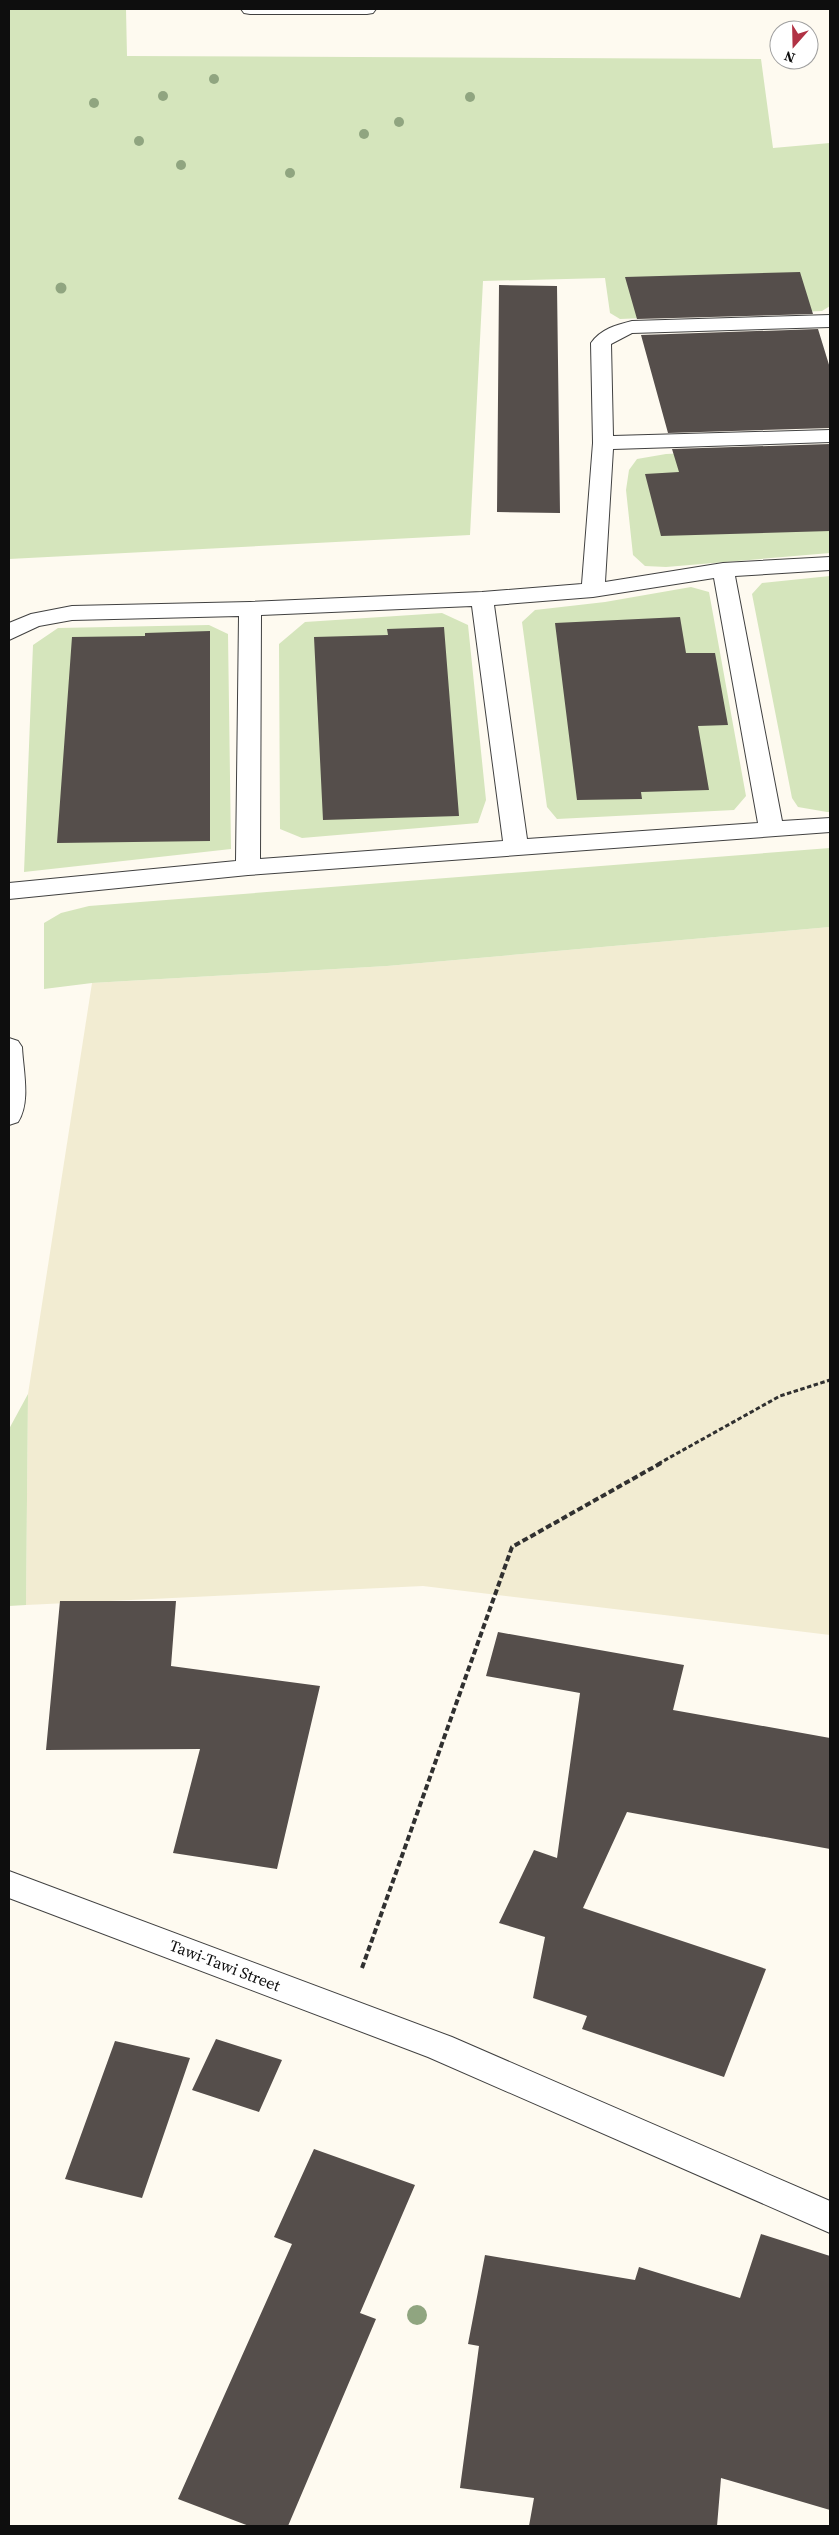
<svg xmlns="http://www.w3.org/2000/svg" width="839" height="2535" viewBox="0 0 839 2535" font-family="'Source Serif 4',serif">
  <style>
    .farmland { fill: #f2ecd2 }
    .green { fill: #d5e5bc }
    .building { fill: #554e4b }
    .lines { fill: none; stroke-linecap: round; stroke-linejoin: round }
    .street-casing { stroke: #414141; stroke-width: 2 }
    .path-far1 { stroke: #303030; stroke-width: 3; stroke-dasharray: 4.5 2.5; stroke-linecap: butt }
    .path { stroke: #303030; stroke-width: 4; stroke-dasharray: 6 3; stroke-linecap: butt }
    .street { fill: #fff; fill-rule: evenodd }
    .tree { fill: #90a580 }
    .labels { text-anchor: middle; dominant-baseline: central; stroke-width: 5; stroke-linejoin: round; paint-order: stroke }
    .near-street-label { font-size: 16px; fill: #0e0e0e; stroke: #fff }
  </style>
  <rect width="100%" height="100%" fill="#fefaf0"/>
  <path class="farmland" d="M830,927v708l-407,-49 -397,19 2,-211 64,-411 295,-17z"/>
  <path class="green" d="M9,9h117l1,47 634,3 12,89 57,-5v163l-8,5 -202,8 -10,-6 -5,-35 -122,3 -13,254 -461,24z
    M830,447v106l-164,14 -21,-1 -12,-11 -7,-65 3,-20 8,-11 29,-5z
    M830,576v236h-3l-29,-5 -6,-9 -40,-204 10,-11z
    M691,587l18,5 37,204 -12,14 -177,9 -10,-12 -25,-185 13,-12 70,-8z
    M442,613l26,12 18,175 -8,23 -176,15 -22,-9 -1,-185 26,-22z
    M209,625l19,9 3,215 -207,23 9,-227 25,-17z
    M830,848v79l-443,39 -295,17 -48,6v-66l17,-10 28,-7z
    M28,1394l-2,211 -17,1v-177z"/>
  <path class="building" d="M800,272l13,42 -176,5 -12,-42z
    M499,285l58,1 3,227 -63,-1z
    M818,329l12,39v60l-162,5 -27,-98z
    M830,444v87l-169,5 -16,-62 34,-2 -7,-23z
    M680,617l6,36h29l13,72 -30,1 11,64 -68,2 1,7 -65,1 -22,-177z
    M444,627l15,189 -136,4 -9,-183 74,-2 -1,-6z
    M210,631v210l-153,2 15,-206 73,-1v-3z
    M60,1601h116l-5,65 149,20 -43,183 -104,-16 27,-104 -154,1z
    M498,1632l186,33 -11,45 157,28v111l-203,-37 -44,96 183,61 -42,108 -142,-48 5,-13 -54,-18 12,-61 -46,-14 35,-73 23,8 23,-165 -94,-17z
    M216,2039l66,21 -23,52 -67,-22z
    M115,2041l75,17 -48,140 -77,-19z
    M314,2149l101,36 -55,128 16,6 -88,207h-39l-71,-27 114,-255 -18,-7z
    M761,2234l69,22v254l-109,-32 -4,48h-188l5,-28 -74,-10 19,-142 -11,-2 17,-89 150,25 4,-13 101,31z"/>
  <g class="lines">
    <g class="street-casing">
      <path id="street" d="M241,9h135l-3,4 -6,1h-117l-6,-1z
        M830,315v12l-198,6 -21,11 2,92 217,-6v12l-217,7 -8,133 118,-19 107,-6v13l-95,6 47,245 48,-3v14l-582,43 -239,24v-16l227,-22 3,-245 -167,4 -33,6 -30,14v-17l22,-9 41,-8 178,-4 232,-10 100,-8 11,-141 -2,-100c10,-14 25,-18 41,-22zM714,578l44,245 -231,16 -33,-234 99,-8zM472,606l31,235 -243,18 1,-244z
        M9,1038l9,3 4,6c1,23 9,55 -4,75l-9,3z
        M9,1871l443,166 378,164v32l-402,-176 -419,-159z"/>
    </g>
    <path class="path-far1" d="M658,1464l122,-68 50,-16"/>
    <path class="path" d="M362,1968l150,-421 149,-84"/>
    <use href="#street" class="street"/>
  </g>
  <g class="tree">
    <circle cx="214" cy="79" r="5"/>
    <circle cx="163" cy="96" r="5"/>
    <circle cx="470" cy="97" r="5"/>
    <circle cx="94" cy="103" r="5"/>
    <circle cx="399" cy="122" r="5"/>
    <circle cx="364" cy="134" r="5"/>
    <circle cx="139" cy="141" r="5"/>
    <circle cx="181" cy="165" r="5"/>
    <circle cx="290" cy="173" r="5"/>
    <circle cx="61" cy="288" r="5.5"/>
    <circle cx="417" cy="2315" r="10"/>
  </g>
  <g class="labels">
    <g class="near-street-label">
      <text transform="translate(225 1965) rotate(21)">Tawi-Tawi Street</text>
    </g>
  </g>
  <rect width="839" height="2535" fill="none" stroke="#0e0e0e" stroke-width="20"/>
  <g transform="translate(794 45) rotate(200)"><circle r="24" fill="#ffffff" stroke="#9f9f9f"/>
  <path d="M0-4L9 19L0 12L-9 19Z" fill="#b13244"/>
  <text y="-8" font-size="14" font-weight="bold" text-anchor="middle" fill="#0e0e0e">N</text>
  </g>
</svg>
